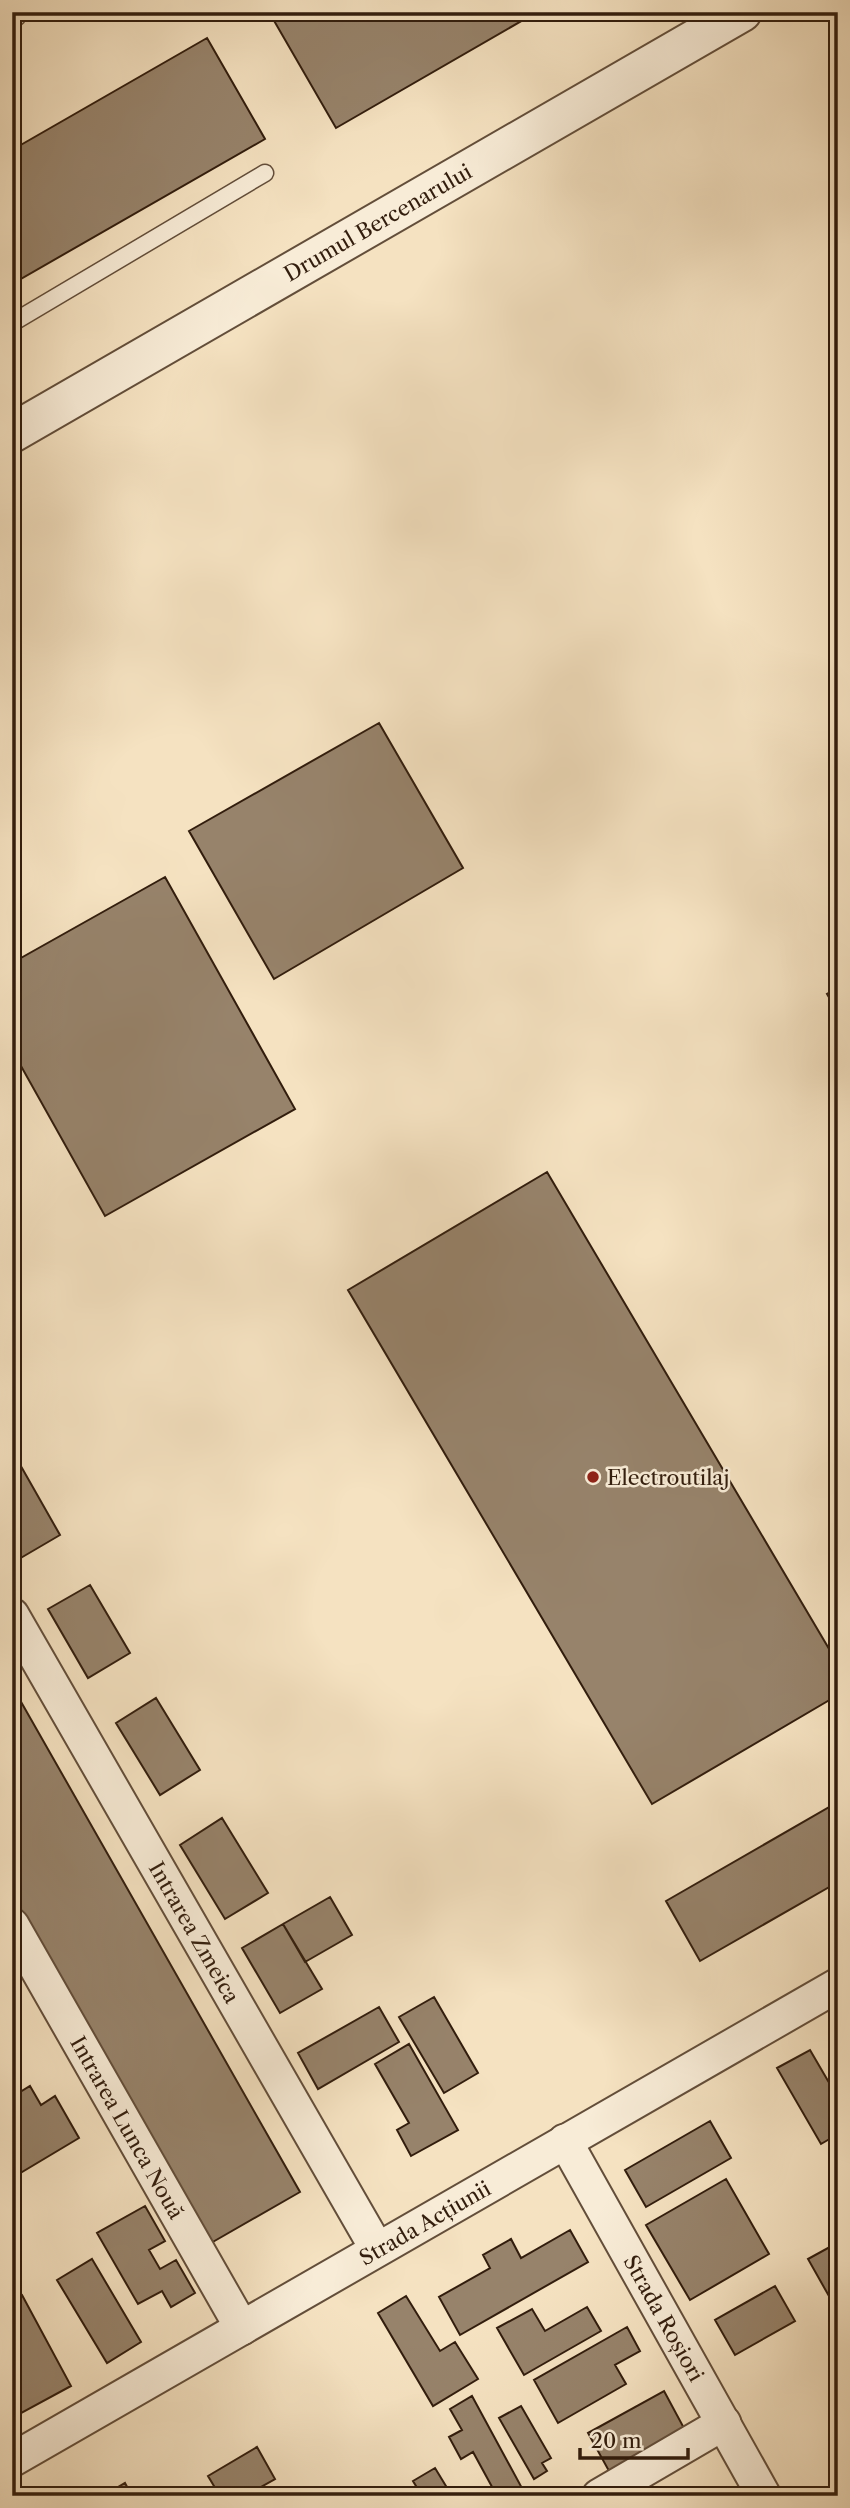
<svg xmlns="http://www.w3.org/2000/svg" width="850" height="2508" viewBox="0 0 850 2508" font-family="'Libre Caslon Text',serif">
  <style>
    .building { fill: #97836b; stroke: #321d0d; stroke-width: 2 }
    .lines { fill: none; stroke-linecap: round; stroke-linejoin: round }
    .service-casing { stroke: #634e3a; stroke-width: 19 }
    .minor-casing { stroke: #634e3a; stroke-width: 37 }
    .tertiary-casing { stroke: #634e3a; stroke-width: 42 }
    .service { stroke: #f8ecd7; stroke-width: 16 }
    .minor { stroke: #f8ecd7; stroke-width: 33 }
    .tertiary { stroke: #f8ecd7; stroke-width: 38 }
    .poi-dot { fill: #8f2418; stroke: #f8ecd7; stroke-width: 2.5 }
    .labels { text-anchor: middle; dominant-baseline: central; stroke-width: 5; stroke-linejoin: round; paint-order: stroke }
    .street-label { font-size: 21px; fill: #321d0d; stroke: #f8ecd7 }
    .poi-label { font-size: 21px; fill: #321d0d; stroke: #f8ecd7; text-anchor: start }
  </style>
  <rect width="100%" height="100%" fill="#f5e2c1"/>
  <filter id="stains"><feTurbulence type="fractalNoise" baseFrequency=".00286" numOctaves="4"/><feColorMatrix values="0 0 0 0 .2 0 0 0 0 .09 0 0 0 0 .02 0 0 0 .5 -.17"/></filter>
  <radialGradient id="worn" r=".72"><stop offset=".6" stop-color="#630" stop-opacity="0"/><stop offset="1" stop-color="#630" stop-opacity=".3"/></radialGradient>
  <path class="building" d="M269,12h268l-201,116z
    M207,38l58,101 -253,145v-134z
    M379,723l84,145 -189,111 -85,-148z
    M165,877l130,232 -190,107 -93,-166v-87z
    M838,988v25l-11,-19z
    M547,1172l291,492v31l-186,109 -304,-514z
    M18,1461l42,74 -41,24 -7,-12v-83z
    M90,1585l40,68 -42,25 -40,-69z
    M12,1686l288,506 -89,51 -199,-349z
    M156,1698l44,72 -40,25 -44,-72z
    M838,1802v80l-138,79 -34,-60z
    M222,1818l46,75 -43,26 -45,-74z
    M330,1897l22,38 -47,27 -22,-38z
    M283,1924l39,65 -42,24 -38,-65z
    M434,1997l44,76 -34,20 -45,-76z
    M379,2007l20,35 -81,47 -20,-36z
    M409,2044l49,86 -47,26 -14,-26 12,-7 -34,-59z
    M810,2050l28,48v36l-17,10 -44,-76z
    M30,2086l11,19 14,-9 24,42 -67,40v-81z
    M710,2121l21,37 -85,49 -21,-37z
    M726,2179l43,75 -79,46 -44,-75z
    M145,2206l20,35 -16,9 11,19 16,-9 19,33 -24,14 -9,-16 -24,13 -41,-71z
    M570,2230l18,32 -128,73 -21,-38 51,-29 -7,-13 28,-16 10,19z
    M837,2243h1v69l-30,-53z
    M92,2259l49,83 -34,21 -50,-83z
    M775,2286l20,35 -60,34 -20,-35z
    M22,2295l49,91 -57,31 -2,-4v-113z
    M406,2296l34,55 15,-9 23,37 -45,27 -55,-93z
    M587,2307l14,24 -77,44 -27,-47 35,-19 13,22z
    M627,2327l13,24 -25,14 11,19 -68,39 -24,-43z
    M664,2391l21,39 -76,41 -21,-38z
    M472,2396l51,94 -11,6h-15l-24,-44 -12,7 -12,-22 13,-7 -12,-21z
    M521,2406l30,52 -9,5 5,8 -13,8 -35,-61z
    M257,2447l18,32 -30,17h-25l-12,-20z
    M435,2468l17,28h-30l-9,-15z
    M125,2483l7,13h-29z"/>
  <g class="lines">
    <g class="service-casing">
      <path id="service" d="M12,20l5,-3
        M12,323l253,-150"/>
    </g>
    <g class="minor-casing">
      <g id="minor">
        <path id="s1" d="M12,1615l365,634"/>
        <path id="s2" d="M12,1925l230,403"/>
        <path id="s3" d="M565,2141l199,355"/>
        <path id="s4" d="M12,2460l826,-475"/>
        <path d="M599,2496l125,-73"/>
      </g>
    </g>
    <g class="tertiary-casing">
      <g id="tertiary">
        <path id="s5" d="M12,433l730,-421"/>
      </g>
    </g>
    <use href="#service" class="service"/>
    <use href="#minor" class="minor"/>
    <use href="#tertiary" class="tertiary"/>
  </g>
  <circle class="poi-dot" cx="593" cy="1477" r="7"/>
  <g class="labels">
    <g class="street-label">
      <text stroke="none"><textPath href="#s5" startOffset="422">Drumul Bercenarului</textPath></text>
      <text stroke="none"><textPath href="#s1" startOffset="366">Intrarea Zmeica</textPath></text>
      <text stroke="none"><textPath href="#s2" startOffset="233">Intrarea Lunca Nouă</textPath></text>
      <text stroke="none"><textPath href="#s4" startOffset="476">Strada Acțiunii</textPath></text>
      <text stroke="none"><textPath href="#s3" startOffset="203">Strada Roșiori</textPath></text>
    </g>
    <g class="poi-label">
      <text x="607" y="1477">Electroutilaj</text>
    </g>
  </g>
  <rect width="850" height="2508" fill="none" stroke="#f5e2c1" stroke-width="42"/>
  <rect x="14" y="14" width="822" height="2480" fill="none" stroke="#321d0d" stroke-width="3.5"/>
  <rect x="21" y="21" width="808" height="2466" fill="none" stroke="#321d0d" stroke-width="2"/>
  <path d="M580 2448v10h108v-10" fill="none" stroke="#321d0d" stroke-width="3.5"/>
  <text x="591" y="2448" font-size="21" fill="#321d0d" stroke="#f8ecd7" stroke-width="5" paint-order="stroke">20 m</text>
  <rect width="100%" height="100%" filter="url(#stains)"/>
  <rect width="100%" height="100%" fill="url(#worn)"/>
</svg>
